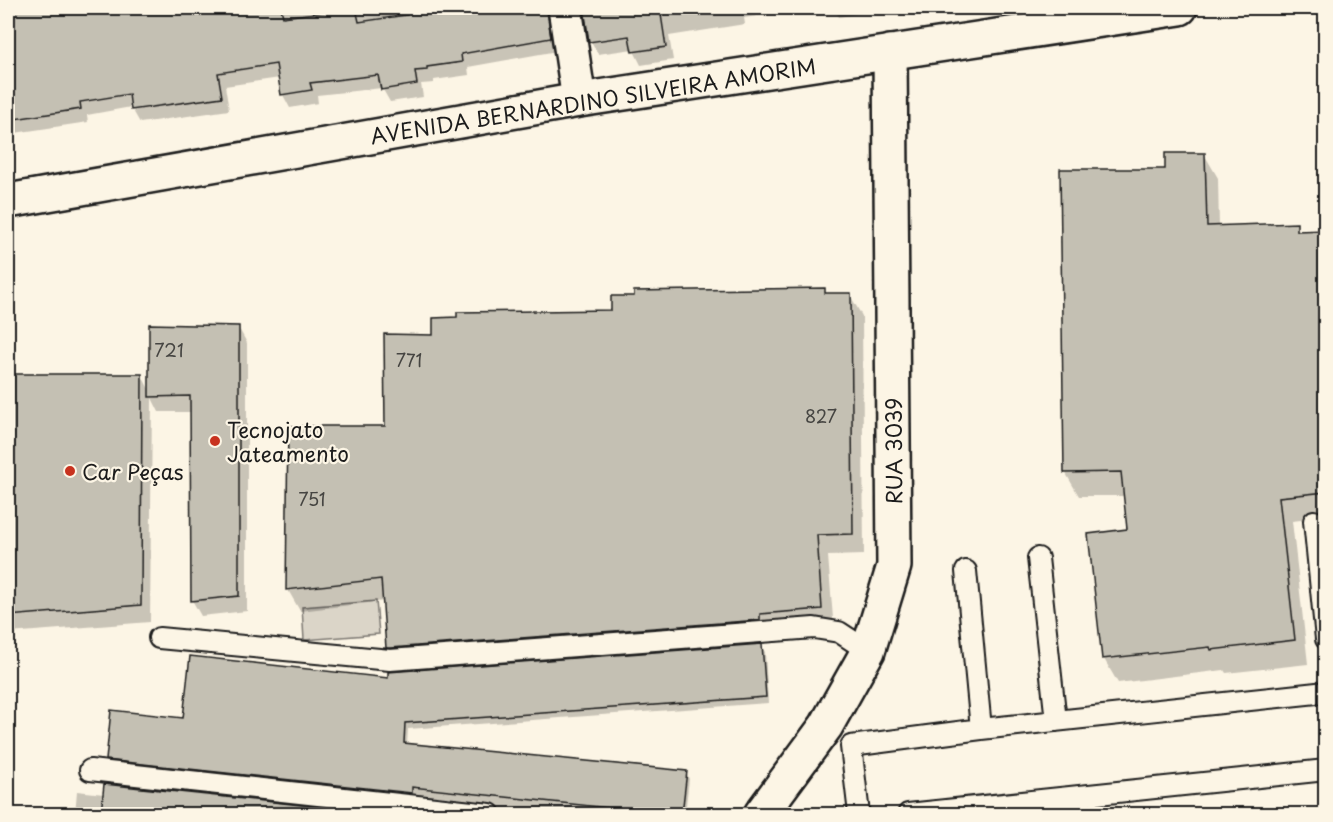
<svg xmlns="http://www.w3.org/2000/svg" width="1333" height="822" viewBox="0 0 1333 822" font-family="'Playpen Sans',sans-serif">
  <style>
    .grass { fill: #dbd5c8; stroke: #7c7872; stroke-width: 1.5 }
    .shadow { fill: #0003 }
    .building { fill: #c4c0b3; stroke: #1c1c1c; stroke-width: 1.5 }
    .lines { fill: none; stroke-linecap: round; stroke-linejoin: round }
    .lane-casing { stroke: #1c1c1c; stroke-width: 24 }
    .street-casing { stroke: #1c1c1c; stroke-width: 38 }
    .secondary-casing { stroke: #1c1c1c; stroke-width: 38 }
    .lane { stroke: #fcf5e5; stroke-width: 20 }
    .street { stroke: #fcf5e5; stroke-width: 33 }
    .secondary { stroke: #fcf5e5; stroke-width: 33 }
    .poi-dot { fill: #c8321e; stroke: #fcf5e5; stroke-width: 2 }
    .labels { text-anchor: middle; dominant-baseline: central; stroke-width: 4.5; stroke-linejoin: round; paint-order: stroke }
    .number-label { font-size: 18px; fill: #464542 }
    .street-label { font-size: 21px; fill: #1c1c1c; stroke: #fcf5e5 }
    .poi-label { font-size: 21px; fill: #1c1c1c; stroke: #fcf5e5; text-anchor: start }
  </style>
  <rect width="100%" height="100%" fill="#fcf5e5"/>
  <filter id="ink" filterUnits="userSpaceOnUse"><feTurbulence type="fractalNoise" baseFrequency=".0167" numOctaves="2"/><feDisplacementMap in="SourceGraphic" scale="12" xChannelSelector="R" yChannelSelector="G"/><feConvolveMatrix kernelMatrix="1 2 1 2 8 2 1 2 1" color-interpolation-filters="sRGB"/></filter>
  <g filter="url(#ink)">
    <path class="grass" d="M376,601l3,33 -75,6 -2,-33z"/>
    <path class="shadow" d="M8,8h552l-3,43 -89,16 1,8 -35,5v3l-13,1 2,13 -33,5 -8,-14 -65,7 1,8 -28,5 -7,-13 -3,-17 -55,8 4,24 -89,13 -9,-16 -44,8 1,7 -80,12z
      M585,8h226l-67,10 1,6 -76,12 4,24 -32,5 -8,-16 -35,5 -7,-13z
      M834,8h33l1,4 -29,5z
      M1204,154l14,24 1,49 77,-2 4,7h26v285l-34,4 16,143 -82,9 -2,-3 -106,13 -14,-24 -14,-124 39,-4 -4,-35h-46l-14,-24 102,-302z
      M824,290l3,5h23l12,21 2,239 -36,1 6,75 -63,4 1,6 -372,27 -12,-21 -4,-46 -84,10 -12,-21 98,-162 49,-92 178,-25z
      M238,327l9,16v268l-46,5 -9,-16v-188h-33l-7,-14 -2,224 -141,11 -1,-3v-254h134l8,15z
      M761,646l4,6 3,51 -360,26 -1,16 279,27 3,7 -4,35h-182v-3l-7,-3 -385,-42 -3,-7 77,-39 205,-41z
      M105,785l266,29h-296l2,-23 27,3z"/>
    <path class="building" d="M8,8h273l2,9 73,-9 3,14 48,-7 -2,-7h142l4,30 -90,16 1,8 -35,5v3l-12,1 2,13 -36,6 -3,-15 -68,8 2,7 -31,5 -5,-31 -58,9 4,24 -91,13 -2,-16 -49,8 1,7 -73,11z
      M584,8h76l6,39 -34,5 -3,-16 -40,6z
      M1165,153h40l2,73 90,-3v8l29,-1v262l-47,5 16,143 -84,10 -1,-3 -108,12 -14,-125 39,-5 -6,-57 -57,1 -4,-304h105z
      M825,288v5h26l2,241 -36,1 5,74 -62,5v6l-370,28h-4l-5,-69 -95,11 2,-164h97l-1,-92 49,1v-17l24,-1v-5l154,-2v-14h23v-5z
      M149,324l90,2v270l-48,5 -1,-205 -41,1z
      M8,374h134l-1,231 -133,11z
      M762,644l4,53 -361,26 -1,20 283,28 -5,43h-16l-254,-27v6l-306,-33 5,-50 72,8 7,-62 198,22v-6z
      M104,784l281,30h-284z"/>
    <g class="lines">
      <g class="lane-casing">
        <path id="lane" d="M1314,521l12,118
          M1038,558l18,163
          M966,571l15,158
          M159,638l231,22 424,-32 25,4 29,19
          M90,770l400,44
          M859,814l-8,-68 130,-17 345,-37
          M908,814l418,-44"/>
      </g>
      <g class="street-casing">
        <path id="street" d="M565,8l14,92
          M761,814l65,-88 42,-75 26,-85 -4,-514"/>
      </g>
      <g class="secondary-casing">
        <path id="secondary" d="M8,201l571,-101 601,-92"/>
      </g>
      <use href="#lane" class="lane"/>
      <use href="#street" class="street"/>
      <use href="#secondary" class="secondary"/>
    </g>
  </g>
  <g class="poi-dot">
    <circle cx="215" cy="441" r="6"/>
    <circle cx="70" cy="471" r="6"/>
  </g>
  <g class="labels">
    <g class="number-label">
      <text x="169" y="349">721</text>
      <text x="409" y="359">771</text>
      <text x="821" y="415">827</text>
      <text x="312" y="498">751</text>
    </g>
    <g class="street-label">
      <text transform="translate(593 100) rotate(-9)">AVENIDA BERNARDINO SILVEIRA AMORIM</text>
      <text transform="translate(893 451) rotate(-90)">RUA 3039</text>
    </g>
    <g class="poi-label">
      <text x="227" y="429">Tecnojato<tspan x="227" dy="24">Jateamento</tspan></text>
      <text x="82" y="471">Car Peças</text>
    </g>
  </g>
  <rect width="1333" height="822" fill="none" stroke="#fcf5e5" stroke-width="30"/>
  <rect x="15" y="15" width="1303" height="792" fill="none" stroke="#1c1c1c" stroke-width="2" filter="url(#ink)"/>
</svg>
